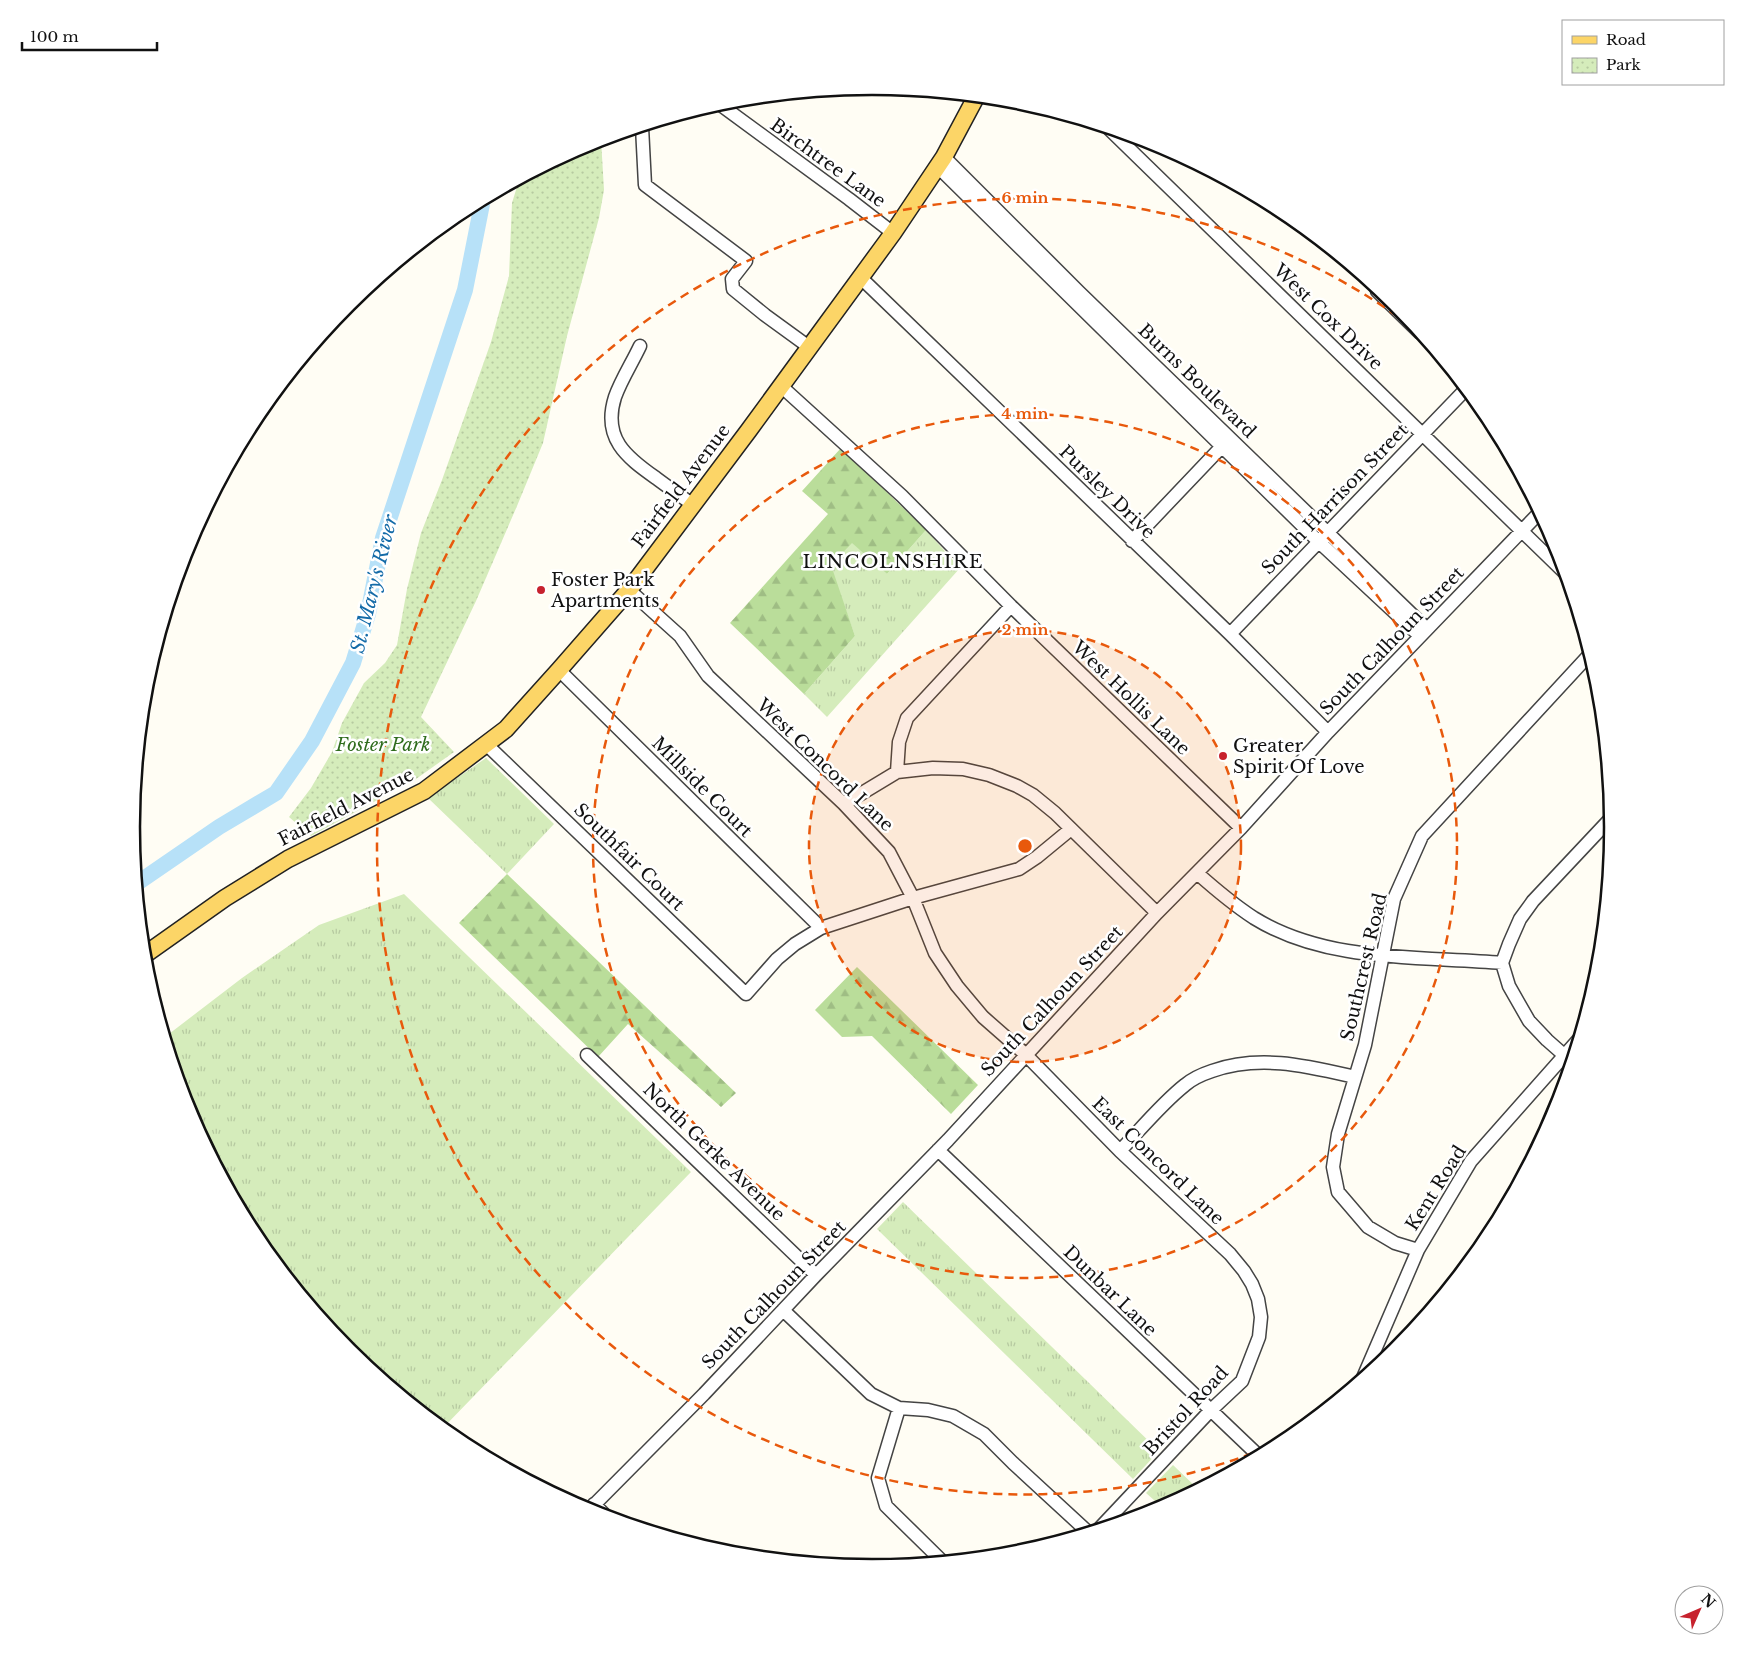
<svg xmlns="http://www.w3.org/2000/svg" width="1744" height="1655" viewBox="0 0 1744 1655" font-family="'Libre Baskerville',serif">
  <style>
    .grass { fill: url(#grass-tufts) }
    .forest { fill: url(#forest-firs) }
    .park { fill: url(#park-dots) }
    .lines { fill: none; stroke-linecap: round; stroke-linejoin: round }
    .river { stroke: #b7e1f8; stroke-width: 16 }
    .minor-casing { stroke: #444; stroke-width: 15 }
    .major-casing { stroke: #222; stroke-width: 19 }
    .minor { stroke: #fff; stroke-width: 12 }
    .major { stroke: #fcd567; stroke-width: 16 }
    .ring { fill: none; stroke: #e8590c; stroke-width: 2.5; stroke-dasharray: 9 6 }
    .poi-dot { fill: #c7222e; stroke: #fff; stroke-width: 2 }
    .labels { text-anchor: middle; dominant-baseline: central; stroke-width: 5; stroke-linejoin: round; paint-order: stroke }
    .street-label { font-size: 18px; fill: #111; stroke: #fff }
    .poi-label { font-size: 18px; fill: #111; stroke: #fff; text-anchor: start }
    .park-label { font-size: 18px; font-style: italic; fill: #2f6c1d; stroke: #fff }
    .neighbourhood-label { font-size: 19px; letter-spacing: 1px; fill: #111; stroke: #fff }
    .water-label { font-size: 19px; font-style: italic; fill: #146ba8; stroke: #fff }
    .rim { fill: none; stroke: #111; stroke-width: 2.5 }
    .centre { fill: #e8590c; stroke: #fff; stroke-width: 2.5 }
    .ring-label { font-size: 15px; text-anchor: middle; font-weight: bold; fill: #e8590c; stroke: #fff; stroke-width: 5; stroke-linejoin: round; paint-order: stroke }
  </style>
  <defs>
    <pattern id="grass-tufts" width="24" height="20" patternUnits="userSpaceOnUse" patternTransform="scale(1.25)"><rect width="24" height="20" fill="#d5ecbb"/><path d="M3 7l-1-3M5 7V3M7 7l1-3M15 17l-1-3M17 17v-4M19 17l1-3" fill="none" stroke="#b6c9a0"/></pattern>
    <pattern id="forest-firs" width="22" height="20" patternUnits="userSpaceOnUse" patternTransform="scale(1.25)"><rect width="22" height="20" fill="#badd9a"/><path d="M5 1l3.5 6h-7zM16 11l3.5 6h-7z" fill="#9fbd84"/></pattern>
    <pattern id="park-dots" width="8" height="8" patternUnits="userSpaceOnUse" patternTransform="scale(1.25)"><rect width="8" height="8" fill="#d5ecbb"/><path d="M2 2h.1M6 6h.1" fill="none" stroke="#b6c9a0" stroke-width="1.8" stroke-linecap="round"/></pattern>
  </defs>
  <rect width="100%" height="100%" fill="#fffdf4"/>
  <path class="grass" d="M926,530l34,38 -133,149 -23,-23 51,-58 -25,-70 22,-24 35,32z
    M486,758l68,66 -47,50 -79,-76z
    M404,894l287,278 -249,257 -94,-78 -92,-112 -69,-128 -22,-74 77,-59 77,-53z
    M903,1202l256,249 -26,28 -256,-250z
    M1173,1465l25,24 -35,19 -17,-15z"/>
  <path class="forest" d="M841,448l85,82 -39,44 -35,-31 -21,22 24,71 -51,58 -74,-71 98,-109 -26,-23z
    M507,874l229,219 -15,14 -93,-83 -30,33 -139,-134z
    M857,967l121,118 -27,29 -79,-78 -30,1 -27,-27z"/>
  <path class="park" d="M601,139l3,51 -5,28 -32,118 -24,107 -26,63 -41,95 -55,116 33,35 -38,27 -105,57 -22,-19 22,-29 21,-36 10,-29 22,-40 21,-20 12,-18 10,-56 14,-56 21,-53 49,-138 18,-66 3,-73 7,-23 70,-37z"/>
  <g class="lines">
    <path class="river" d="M136,884l83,-57 57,-34 36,-52 41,-78 15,-49 15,-76 82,-248 18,-91"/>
    <g class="minor-casing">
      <path id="minor" d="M718,103l131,96 44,34
        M642,127l3,58 101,76 -14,18 1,10 32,26 44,32
        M1109,129l457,445
        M944,157l135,135 348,337
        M938,167l380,374 102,95
        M860,277l370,357 98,98
        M1377,291l43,42
        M640,346c-8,17 -19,34 -25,51 -13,41 11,60 41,81 12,9 25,18 37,27
        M781,386l121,110 109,110 230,222
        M1132,541l97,-102
        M629,590l51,46 28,40 136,128 45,48 24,46 22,55 22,33 26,31 42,37 95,97 110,103 14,17 8,13 6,15 3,18 -2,20 -17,44 -32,30 -112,119
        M1230,634l236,-245
        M559,670l262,258
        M487,745l259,249 31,-35 18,-15 26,-16 92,-30 106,-29 18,-12 34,-28
        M897,772l2,-30 8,-24 104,-112
        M844,804l53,-32 36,-4 30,1 26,6 28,11 16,9 22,18 102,100
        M1197,873c18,16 37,32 57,45 73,45 166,38 248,45
        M587,1055l229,220
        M1564,1055l-17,-15 -18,-19 -20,-35 -7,-23 7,-19 11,-25 13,-18 79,-84
        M938,1150l322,307
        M1120,1151c21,-22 41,-47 65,-66 7,-6 18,-11 27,-14 48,-17 95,-5 143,6
        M1418,1250l-23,-7 -27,-16 -30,-35 -5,-25 5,-33 27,-89 29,-146 28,-63 168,-182
        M783,1310l88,84 28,14 29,2 25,6 31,18 29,29 76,70
        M1362,1380l56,-130 53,-89 108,-122
        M899,1408l-21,70 8,28 57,56
        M594,1504l14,14
        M587,1512l117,-118 112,-119 132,-135 209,-227 84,-85 87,-96 212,-220
        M739,1556h2"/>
    </g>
    <g class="major-casing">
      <path id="major" d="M143,956l82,-58 63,-39 136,-68 82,-62 53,-59 70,-80 120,-160 144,-197 51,-76 32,-60"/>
    </g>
    <use href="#minor" class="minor"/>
    <use href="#major" class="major"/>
  </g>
  <circle cx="1025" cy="846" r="216" fill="#e8590c" fill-opacity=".12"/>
  <g class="ring">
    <circle cx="1025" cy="846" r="216"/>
    <circle cx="1025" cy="846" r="432"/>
    <path d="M1294 1436A648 648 0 1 1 1419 332"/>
  </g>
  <g class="poi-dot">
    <circle cx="541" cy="590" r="5"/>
    <circle cx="1223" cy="756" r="5"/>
  </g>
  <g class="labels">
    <g class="street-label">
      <text transform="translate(828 163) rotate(36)">Birchtree Lane</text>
      <text transform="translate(1328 317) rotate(44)">West Cox Drive</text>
      <text transform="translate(1197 381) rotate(44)">Burns Boulevard</text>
      <text transform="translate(681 486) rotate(-53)">Fairfield Avenue</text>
      <text transform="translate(1107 492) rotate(44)">Pursley Drive</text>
      <text transform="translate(1335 499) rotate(-46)">South Harrison Street</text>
      <text transform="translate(1392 641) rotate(-46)">South Calhoun Street</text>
      <text transform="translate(1131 698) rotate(44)">West Hollis Lane</text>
      <text transform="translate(825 765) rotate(44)">West Concord Lane</text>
      <text transform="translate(702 787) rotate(45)">Millside Court</text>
      <text transform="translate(346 807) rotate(-27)">Fairfield Avenue</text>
      <text transform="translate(629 857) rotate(44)">Southfair Court</text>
      <text transform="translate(1364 967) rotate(-77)">Southcrest Road</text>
      <text transform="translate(1052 1001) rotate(-47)">South Calhoun Street</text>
      <text transform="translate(714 1152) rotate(44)">North Gerke Avenue</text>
      <text transform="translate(1158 1161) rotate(44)">East Concord Lane</text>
      <text transform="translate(1436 1188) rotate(-58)">Kent Road</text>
      <text transform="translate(1110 1291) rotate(44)">Dunbar Lane</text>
      <text transform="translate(774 1295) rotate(-46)">South Calhoun Street</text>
      <text transform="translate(1186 1411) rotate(-47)">Bristol Road</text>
    </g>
    <g class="poi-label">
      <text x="551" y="580">Foster Park<tspan x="551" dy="21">Apartments</tspan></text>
      <text x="1233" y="746">Greater<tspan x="1233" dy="21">Spirit Of Love</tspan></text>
    </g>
    <g class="park-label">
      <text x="383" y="745">Foster Park</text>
    </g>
    <g class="neighbourhood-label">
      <text x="893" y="561">LINCOLNSHIRE</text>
    </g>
    <g class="water-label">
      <text transform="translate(374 584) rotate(-76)">St. Mary's River</text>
    </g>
  </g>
  <path d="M0 0H1744V1655H0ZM140 827a732 732 0 1 1 1464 0a732 732 0 1 1-1464 0Z" fill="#fff" fill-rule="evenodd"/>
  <path class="rim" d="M140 827a732 732 0 1 1 1464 0a732 732 0 1 1-1464 0Z"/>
  <circle cx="1025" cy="846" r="8" class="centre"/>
  <g class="ring-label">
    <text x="1025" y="203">6 min</text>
    <text x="1025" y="419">4 min</text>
    <text x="1025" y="635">2 min</text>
  </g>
  <rect x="1562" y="20" width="162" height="65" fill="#ffffff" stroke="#a0a0a0"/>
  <rect x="1572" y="36" width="25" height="8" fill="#fcd567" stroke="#a0a0a0"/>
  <text x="1606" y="45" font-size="15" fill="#111111">Road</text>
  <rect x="1572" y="58" width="25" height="15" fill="url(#park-dots)" stroke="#a0a0a0"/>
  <text x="1606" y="70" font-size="15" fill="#111111">Park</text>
  <g transform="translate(1699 1610) rotate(45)"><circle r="24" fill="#ffffff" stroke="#a0a0a0"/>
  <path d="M0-4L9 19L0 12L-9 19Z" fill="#c7222e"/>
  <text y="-8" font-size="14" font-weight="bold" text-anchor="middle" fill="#111111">N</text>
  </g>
  <path d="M22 42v8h135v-8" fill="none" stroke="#111111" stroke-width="2.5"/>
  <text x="30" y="42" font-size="15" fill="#111111" stroke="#ffffff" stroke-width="4" paint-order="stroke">100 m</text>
</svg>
